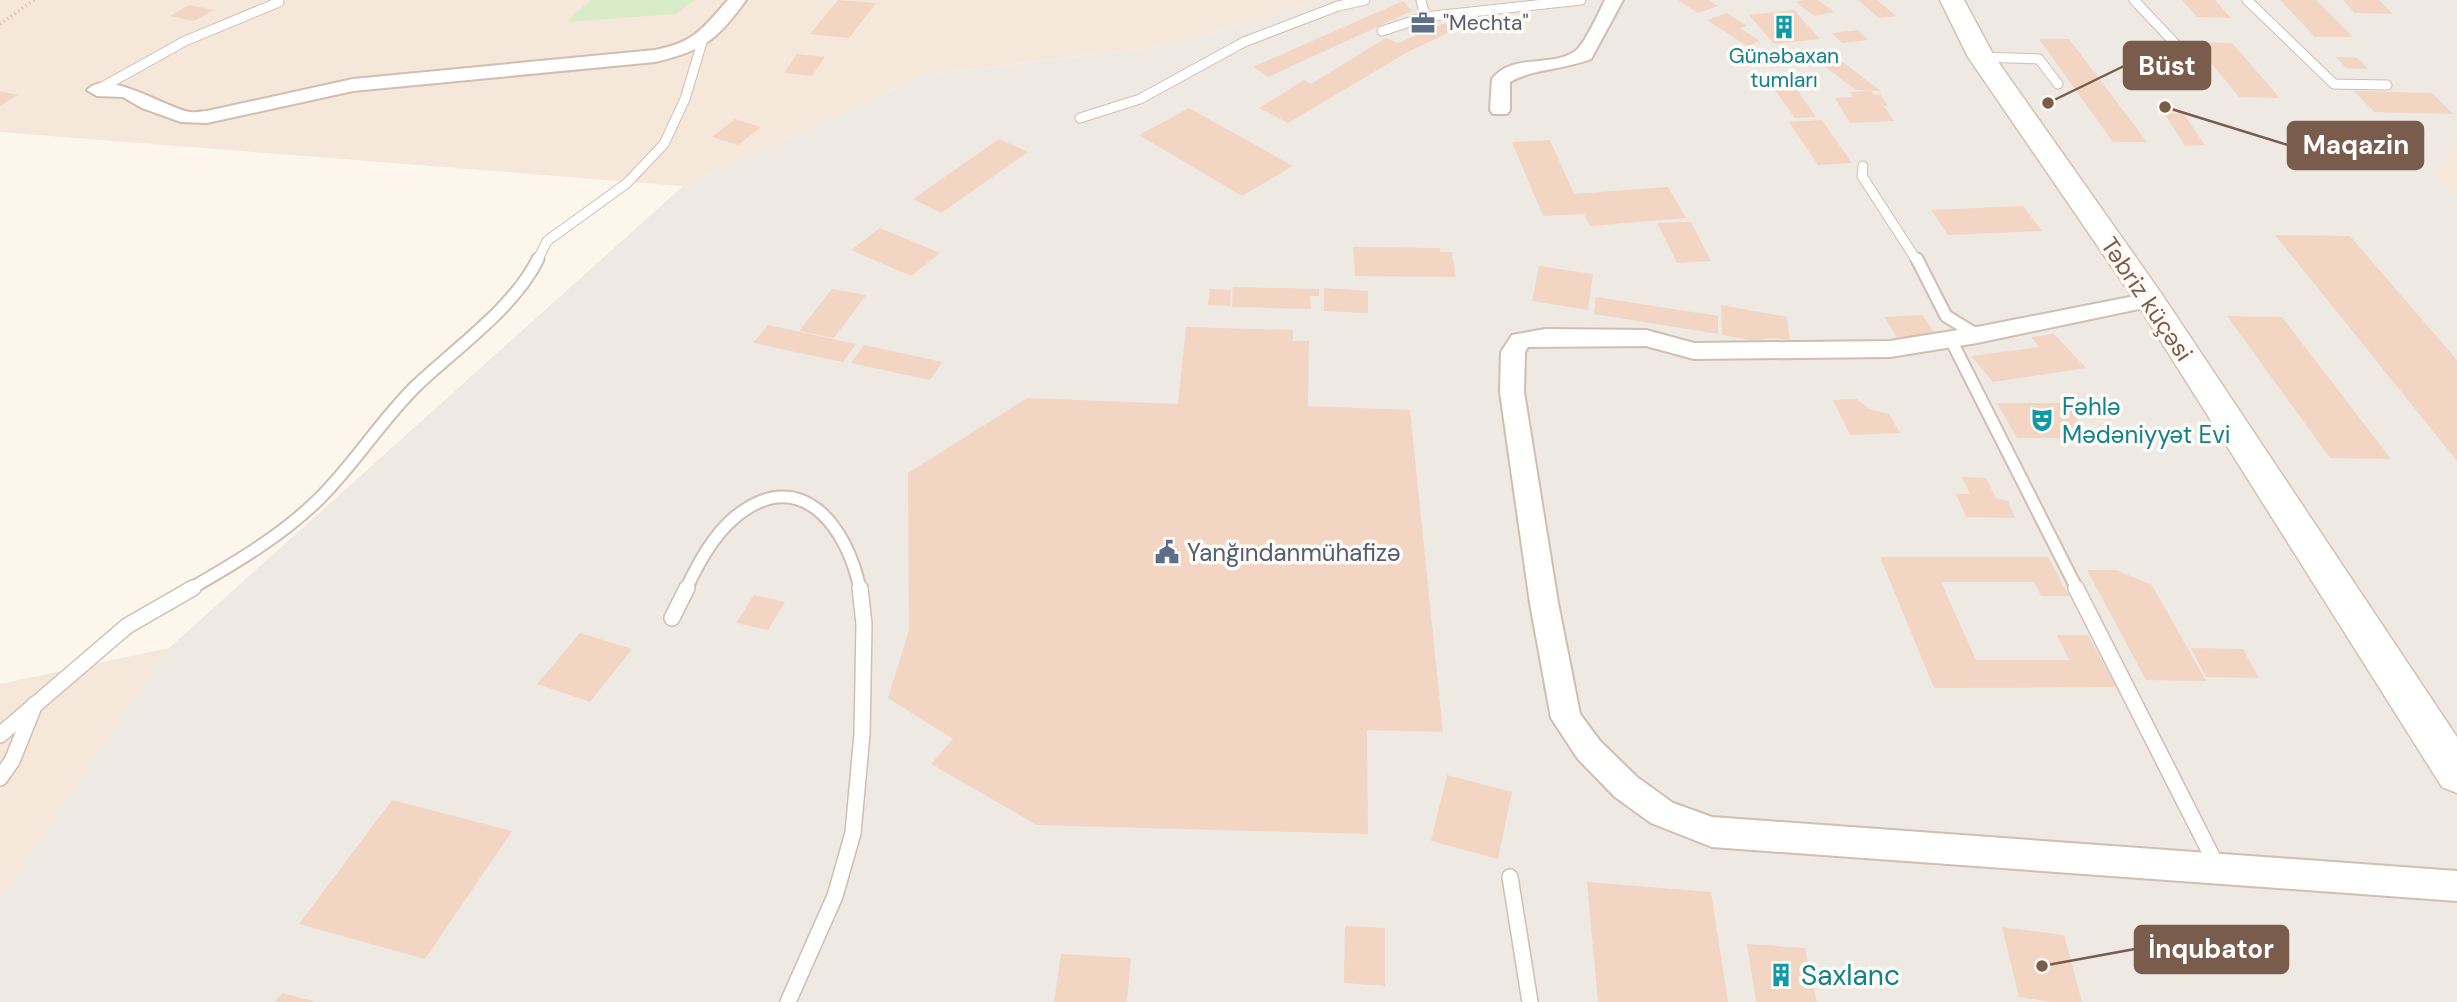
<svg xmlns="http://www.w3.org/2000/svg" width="2457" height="1002" viewBox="0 0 2457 1002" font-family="'DM Sans',sans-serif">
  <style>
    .residential { fill: #f5e8da }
    .industrial { fill: #efe9e4 }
    .green { fill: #d8ecc9 }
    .building { fill: #f3d5c3 }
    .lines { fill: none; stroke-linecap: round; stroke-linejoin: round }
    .service-far2-casing { stroke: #d1beb0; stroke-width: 11 }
    .service-far1-casing { stroke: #d1beb0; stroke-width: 15 }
    .service-casing { stroke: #d1beb0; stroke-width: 18 }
    .minor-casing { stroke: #d1beb0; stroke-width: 4 }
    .secondary-casing { stroke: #d6c0b0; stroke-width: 3 }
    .path { stroke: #d9b8a5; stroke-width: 3.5; stroke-dasharray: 1 3.5; stroke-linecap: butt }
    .service-far2 { stroke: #fff; stroke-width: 9 }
    .service-far1 { stroke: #fff; stroke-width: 11 }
    .service { stroke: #fff; stroke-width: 15 }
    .minor { fill: #fff; fill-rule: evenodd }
    .secondary { fill: #fff; fill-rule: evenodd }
    .labels { text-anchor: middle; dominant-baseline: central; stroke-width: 7; stroke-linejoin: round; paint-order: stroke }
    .far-service-label { font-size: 21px; fill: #4e5e75; stroke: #fffaf3; text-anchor: start }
    .far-culture-label { font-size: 21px; fill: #0d838f; stroke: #fffaf3 }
    .street-label { font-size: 24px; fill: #7a5c4d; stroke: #fffaf3 }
    .culture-label { font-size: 24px; fill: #0d838f; stroke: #fffaf3; text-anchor: start }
    .service-label { font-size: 24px; fill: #4e5e75; stroke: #fffaf3; text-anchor: start }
    .near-culture-label { font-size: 28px; fill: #0d838f; stroke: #fffaf3; text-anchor: start }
    .leader { fill: none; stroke: #7a5c4d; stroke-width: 2.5 }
    .callout-dot { fill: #7a5c4d; stroke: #fffaf3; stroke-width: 2.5 }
    .callout { fill: #7a5c4d; stroke: #7a5c4d; stroke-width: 2.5 }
    .callout-label { font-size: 26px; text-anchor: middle; font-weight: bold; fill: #fff }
  </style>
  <rect width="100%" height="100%" fill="#fdf6ec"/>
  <path class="residential" d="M0,0h1322l-151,45 -246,30 -242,111 -683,-54z
    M2457,142v54l-23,-23z
    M169,648l-169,253v-217z"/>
  <path class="industrial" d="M1322,0h1135v142l-23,31 23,23v806h-2457v-101l169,-253 514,-462 242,-111 246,-30z"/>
  <path class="green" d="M591,0h104l-20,14 -109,8z"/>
  <path class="building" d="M838,0l38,3 -27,35 -39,-4z
    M1678,0h30l10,6 -20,7z
    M1805,0h13l16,12 -20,4 -18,-14z
    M1858,0h19l19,16 -17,2z
    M2182,0h33l16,18 -34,-1z
    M2280,0h36l37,37h-38z
    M2343,0h36l14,14 -38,-1z
    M1403,1l9,10 -144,66 -15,-10z
    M189,5l25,5 -20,11 -24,-5z
    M1794,10l26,29 -46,5 -25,-29z
    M1727,13l20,13 -7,2 20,13 -13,5 -40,-26z
    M1445,23l13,5 -52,25 -118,70 -29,-15 45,-28 7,4 75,-46 12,5z
    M1858,30l10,10 -26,3 -10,-10z
    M2039,39h30l78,103h-34z
    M2194,42l38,1 48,55 -41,-1z
    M1831,53l50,38 -25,-1 -48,-36z
    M797,54l28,3 -13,19 -28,-3z
    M2336,57l22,1 10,11 -22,-1z
    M1786,74l30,43 -21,1 -30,-42z
    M0,91l18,4 -18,11z
    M1871,91l3,4 6,-1 8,12h-4l10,15 -44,2 -15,-25 18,-1 -3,-5z
    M2354,91l78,2 21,21 -79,-2z
    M1189,108l104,58 -51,30 -103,-61z
    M2164,113h19l22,32 -20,1z
    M735,119l26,8 -23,18 -26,-8z
    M1822,120l30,43 -34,2 -29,-43z
    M999,139l29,13 -87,61 -28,-14z
    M1550,140l24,54 94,-7 18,31 -96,8 -6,-12 -41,2 -31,-74z
    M2023,206l19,25 -94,4 -17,-25z
    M1691,222l20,39 -34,2 -20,-40z
    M880,228l60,25 -29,23 -60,-26z
    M2275,235l75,1 107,124v101z
    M1353,247l87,1v4h12l4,25 -101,-1z
    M1539,266l54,8 -5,36 -56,-9z
    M1233,287l86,2v7h-9l1,13 -79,-2z
    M1324,288l44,3v22l-44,-2z
    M832,289l34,6 -32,43 -35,-7z
    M1210,289l21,1 -1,16 -22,-1z
    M1596,297l122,19v18l-124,-20z
    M1721,305l66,12 3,23 -21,-2 -14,3 -33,-6z
    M1922,315l17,24 -39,3 -16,-25z
    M2227,316l55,1 109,142 -61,-1z
    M768,325l88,19 -13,18 -90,-19z
    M1186,327l107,3v11h16l-1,65 102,4 33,322 -76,-2 1,104 -331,-9 -106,-61 22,-25 -65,-41 21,-68 -1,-157 119,-75 151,6z
    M2054,334l32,34 -93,14 -22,-26 68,-9 -8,-10z
    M864,345l78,17 -12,18 -79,-17z
    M1857,399l12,10 20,5 11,19 -50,2 -17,-35z
    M1997,403h70l21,35h-71z
    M1962,477l24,1 10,20 12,3 7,17 -49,-1 -10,-23h14z
    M1880,557h168l21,39h-28l-7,-14h-93l35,78h93l-12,-25h31l28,52 -182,1z
    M2087,570h29l36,15 54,96 -60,-1z
    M754,595l31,7 -17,28 -32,-7z
    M580,633l52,16 -42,53 -53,-18z
    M2191,648l52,1 16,29 -53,-1z
    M1447,775l65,17 -14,67 -67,-18z
    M392,800l120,31 -87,128 -126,-35z
    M1587,882l124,10 17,110h-130z
    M1345,926l40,2v58l-41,-3z
    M2002,927l62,8 18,67h-30l-33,-5z
    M1747,944l58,4 12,54h-61z
    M1061,954l70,4 -4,44h-73z
    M282,993l31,8v1h-38z"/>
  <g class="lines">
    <g class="service-far2-casing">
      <path id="service-far2" d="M2134,0l68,72
        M2247,0l87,84 53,1
        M1425,17l156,-17
        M1382,31l43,-14 -4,-17
        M1981,57l58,2 19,25
        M97,90l88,-49 94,-39
        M1080,118l60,-19 104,-57 94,-36 27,-6
        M1863,166l-1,10 55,85
        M537,261l10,-20 80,-58 37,-39 21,-45 18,-60"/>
    </g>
    <g class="service-far1-casing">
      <path id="service-far1" d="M1917,259l29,57 31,19
        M1951,340l126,249
        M190,589c45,-26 93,-54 130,-91 35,-35 62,-79 97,-113 39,-37 97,-77 121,-126
        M686,589c12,-25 26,-52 48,-71 66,-55 113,8 126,71"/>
    </g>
    <g class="service-casing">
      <path id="service" d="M2076,588l142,280
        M672,618l15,-30
        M0,735l127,-109 66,-38
        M0,778l12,-17 23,-57
        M1510,877l20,125
        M788,1002l47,-106 18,-63 9,-99 2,-110 -4,-36"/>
    </g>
    <g class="minor-casing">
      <path id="minor" d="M728,0h18c-29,40 -43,51 -91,62l-302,29 -146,32 -26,-1 -39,-14 -19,-11 -26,-1 -10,-6c19,-23 80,19 103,22 6,1 12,-1 17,-1l146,-32 302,-29c40,-8 47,-21 73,-50z
        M1605,0h18l-32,59c-28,11 -56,9 -81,23v28l-3,4h-14l-3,-4 2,-31c20,-26 57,-11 82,-27 10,-6 25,-40 31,-52z
        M2150,293l8,2 3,5 -3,5 -181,38 -87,14 -196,2 -48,-13 -118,1 -3,5 -1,40 34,211 22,111 20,27 37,36 36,26 39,14 745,54v30l-745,-54 -61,-24 -36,-26 -37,-38 -27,-41 -21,-115 -30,-211 1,-40 11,-17 33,-6 101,1 48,13 196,-2 87,-14z"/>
    </g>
    <g class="secondary-casing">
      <path id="secondary" d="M1940,0h24l30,56 167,237 296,444v56l-15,-6 -304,-482 -170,-248z"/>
    </g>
    <path class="path" d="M0,24l34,-24"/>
    <use href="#service-far2" class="service-far2"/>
    <use href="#service-far1" class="service-far1"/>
    <use href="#service" class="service"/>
    <use href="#minor" class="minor"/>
    <use href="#secondary" class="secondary"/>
  </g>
  <defs>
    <g id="office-bare" transform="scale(1.89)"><path d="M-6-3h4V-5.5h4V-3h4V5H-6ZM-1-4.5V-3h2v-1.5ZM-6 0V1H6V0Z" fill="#5c6f8a" stroke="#fffaf3" stroke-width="2.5" paint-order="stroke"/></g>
    <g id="building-bare" transform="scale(1.89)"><path d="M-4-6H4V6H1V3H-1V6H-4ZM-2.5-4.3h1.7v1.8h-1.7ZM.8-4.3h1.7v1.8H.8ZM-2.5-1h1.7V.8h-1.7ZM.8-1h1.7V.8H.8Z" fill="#0f9aa8" stroke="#fffaf3" stroke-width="2.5" paint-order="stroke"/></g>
    <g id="theatre-bare" transform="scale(1.89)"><path d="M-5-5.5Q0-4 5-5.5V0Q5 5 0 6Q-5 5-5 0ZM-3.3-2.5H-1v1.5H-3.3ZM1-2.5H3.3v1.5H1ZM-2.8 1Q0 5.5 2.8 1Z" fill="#0f9aa8" stroke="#fffaf3" stroke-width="2.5" paint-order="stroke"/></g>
    <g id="civic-bare" transform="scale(1.89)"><path d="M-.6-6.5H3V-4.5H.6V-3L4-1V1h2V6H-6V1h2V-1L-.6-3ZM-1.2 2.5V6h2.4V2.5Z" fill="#5c6f8a" stroke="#fffaf3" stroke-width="2.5" paint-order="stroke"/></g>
  </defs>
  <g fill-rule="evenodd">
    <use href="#office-bare" x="1423" y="23"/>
    <use href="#building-bare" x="1784" y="27"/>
    <use href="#theatre-bare" x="2042" y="420"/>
    <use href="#civic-bare" x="1167" y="552"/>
    <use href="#building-bare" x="1781" y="975"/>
  </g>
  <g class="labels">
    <g class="far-service-label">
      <text x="1443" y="23">"Mechta"</text>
    </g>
    <g class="far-culture-label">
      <text x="1784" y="56">Günəbaxan<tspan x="1784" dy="24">tumları</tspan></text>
    </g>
    <g class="street-label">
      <text transform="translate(2147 299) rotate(56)">Təbriz küçəsi</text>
    </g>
    <g class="culture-label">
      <text x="2062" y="406">Fəhlə<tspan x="2062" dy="28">Mədəniyyət Evi</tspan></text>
    </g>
    <g class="service-label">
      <text x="1187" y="552">Yanğındanmühafizə</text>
    </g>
    <g class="near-culture-label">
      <text x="1801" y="975">Saxlanc</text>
    </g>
  </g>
  <path class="leader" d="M2048 103L2124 66M2165 107L2288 145M2042 966L2135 949"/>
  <g class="callout-dot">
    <circle cx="2048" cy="103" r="7"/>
    <circle cx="2165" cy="107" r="7"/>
    <circle cx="2042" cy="966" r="7"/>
  </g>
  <g class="callout">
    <rect x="2124" y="42" width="86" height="47" rx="7"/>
    <rect x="2288" y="122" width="135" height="47" rx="7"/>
    <rect x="2135" y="926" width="153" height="47" rx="7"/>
  </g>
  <g class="callout-label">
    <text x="2167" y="75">Büst</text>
    <text x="2356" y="154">Maqazin</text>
    <text x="2211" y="958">İnqubator</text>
  </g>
</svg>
